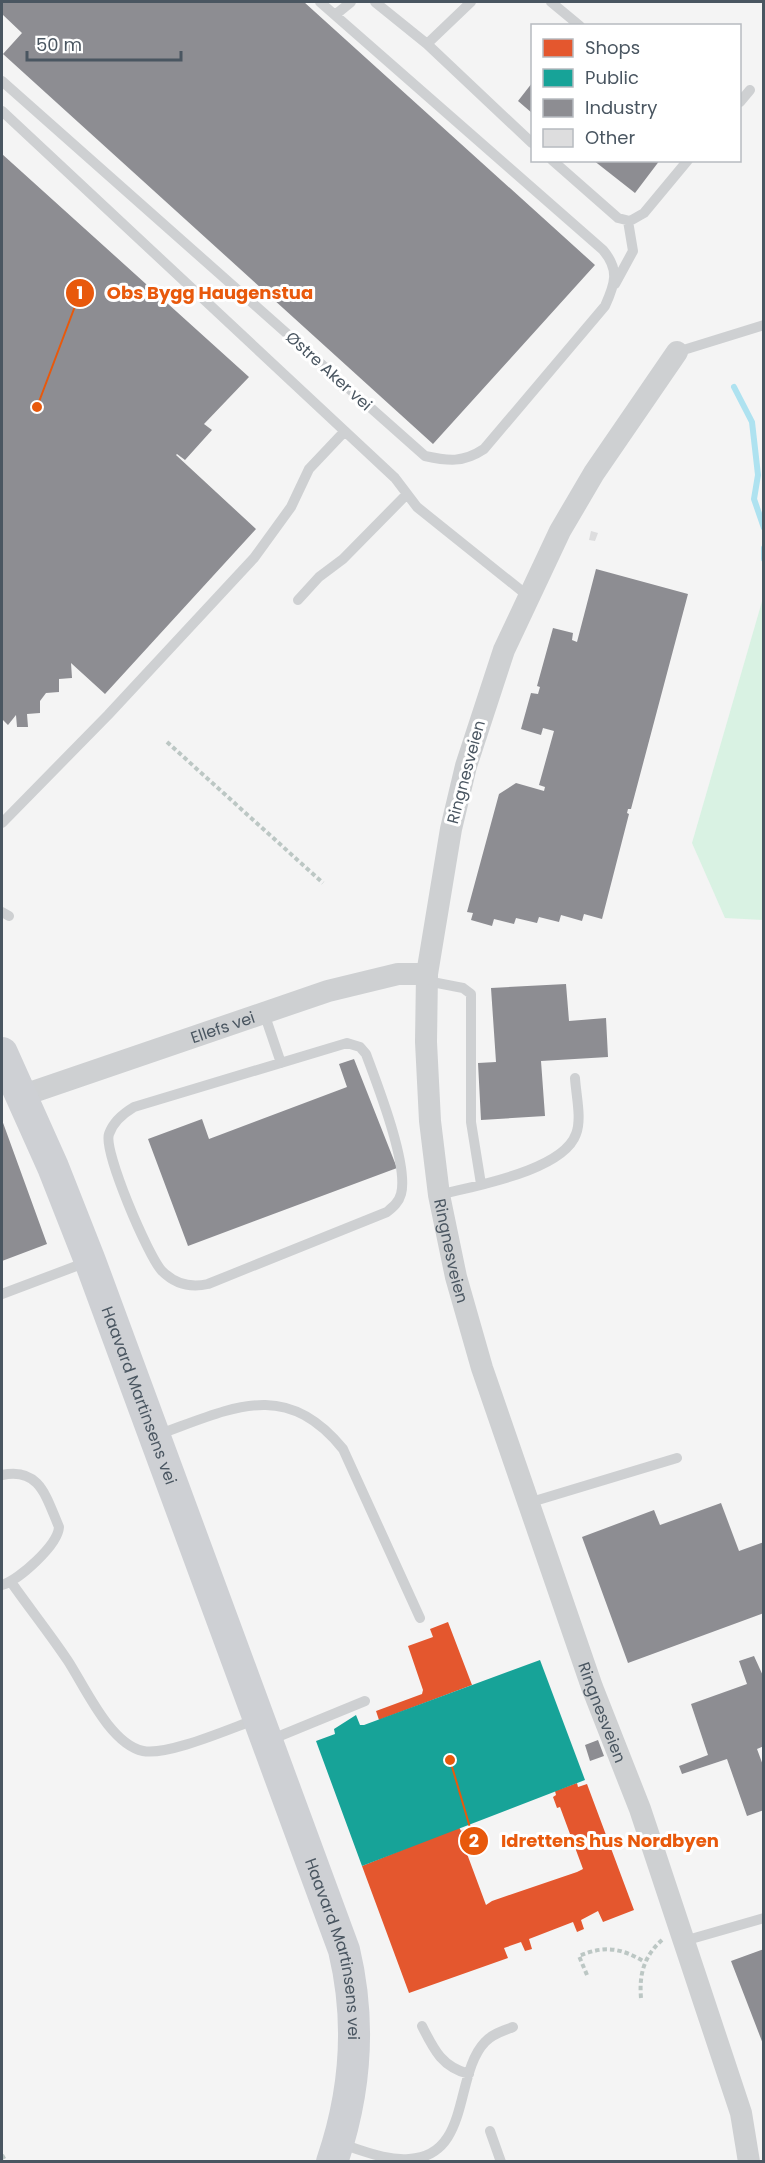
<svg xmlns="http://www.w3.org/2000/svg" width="765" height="2163" viewBox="0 0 765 2163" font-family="Poppins,sans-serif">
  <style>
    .green { fill: #d9f2e3 }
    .shops { fill: #e4572e }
    .public { fill: #17a398 }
    .industry { fill: #8d8d92 }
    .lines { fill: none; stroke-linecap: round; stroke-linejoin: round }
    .stream { stroke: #aee2f0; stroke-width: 6 }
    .building { fill: #ddddde }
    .path { stroke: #bcc7c4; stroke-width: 4; stroke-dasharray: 4.5 3; stroke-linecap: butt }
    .lane { stroke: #ced0d2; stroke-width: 10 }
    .street { stroke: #ced0d2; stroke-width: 22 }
    .secondary { stroke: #ced0d4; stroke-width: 32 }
    .labels { text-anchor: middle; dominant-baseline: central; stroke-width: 6; stroke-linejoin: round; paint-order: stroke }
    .street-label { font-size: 16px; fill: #4a5661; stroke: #fff }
    .leader { fill: none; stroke: #e8590c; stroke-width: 2 }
    .callout-dot { fill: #e8590c; stroke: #fff; stroke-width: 2 }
    .mark-label { font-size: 18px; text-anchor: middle; font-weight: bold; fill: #fff }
    .callout-label { font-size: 18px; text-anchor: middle; font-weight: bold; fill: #e8590c; stroke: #fff; stroke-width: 6; stroke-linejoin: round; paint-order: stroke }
  </style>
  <rect width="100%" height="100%" fill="#f4f4f4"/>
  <path class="green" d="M763,598v322l-38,-2 -33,-75z"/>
  <path class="shops" d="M448,1622l24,63 -93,35 -3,-9 46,-17 1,-4 -15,-44 25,-9 -3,-8z
    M577,1783l1,4 9,-3 47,126 -31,12 -5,-11 -17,9 3,9 -7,3 -4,-10 -44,17 3,10 -7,2 -4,-9 -17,6 4,10 -99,35 -47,-127 97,-39 2,4 3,-2 5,12 -6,2 23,62 6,-4 85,-29 6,-3 -23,-62 -3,1 -4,-11 3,-2 -1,-4z"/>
  <path class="public" d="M540,1660l45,120 -223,86 -46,-125 19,-7 -1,-5 22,-14 4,10h4z"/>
  <path class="industry" d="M2,2h302l291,263 -162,179 -430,-390 19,-21 -20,-19z
    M532,83v30l-14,-12z
    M2,154l247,223 -45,47 8,6 -27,30 -8,-6 -1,1 80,74 -151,165 -34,-31 1,15 -13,1v13l-13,1 -6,8v12l-13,1 1,13h-11l-1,-12 -8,10 -6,-6z
    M593,160h67l-25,33z
    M596,569l92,25 -57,215h-3l-1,4 2,1 -27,105 -18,-5 -2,7 -21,-6 -2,7 -20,-5 -2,6 -21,-5 -2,6 -20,-5 -2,7 -21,-6 2,-7 -6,-1 32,-118 17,-11 28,8 1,-4 -6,-2 15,-54 -11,-3 -2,7 -20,-6 10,-36 7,1 2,-7 -3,-1 16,-58 20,5 -1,7 5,2z
    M566,984l3,37 37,-3 2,39 -67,4 4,55 -64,4 -3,-57 18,-1 -5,-74z
    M354,1059l43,109 -209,78 -40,-107 54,-20 7,20 138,-52 -8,-23z
    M2,1120l45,124 -45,17z
    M721,1503l18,48 25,-9v71l-136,50 -46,-126 72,-27 6,15z
    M754,1656l10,22v68l-7,3 7,19v42l-17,6 -20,-57 -45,15 -3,-8 29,-11 -17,-51 56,-20 -8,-23z
    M598,1740l6,16 -14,5 -5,-16z
    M764,1949v95h-1l-32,-83z"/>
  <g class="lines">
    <path class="stream" d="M734,387l18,35 6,53 -4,24 10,29
      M764,548v11"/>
  </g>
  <path class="building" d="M591,531l7,2 -3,8 -6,-1z"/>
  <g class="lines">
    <path class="path" d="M167,742l156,141
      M587,1975l-8,-19c26,-11 42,-8 66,6
      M641,1998c-2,-24 3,-42 21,-58
      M2,2155l4,7"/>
    <path class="lane" d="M375,2l52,42 105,99
      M551,2l29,24
      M335,15l16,-13
      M427,44l44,-42
      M2,81l423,375c23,5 38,7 59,-7l121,-143c10,-22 15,-36 -2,-56l-283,-248
      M740,102l10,-12
      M2,111l393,367 22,29 111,89
      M552,160l66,58 12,3 14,-8 44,-53
      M615,284l18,-33 -5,-30
      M677,352l87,-27
      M298,600l21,-23 24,-18 64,-65
      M2,823l106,-108 146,-157 37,-51 18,-38 35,-37
      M2,912l7,4
      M427,981l36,7 8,6v128l10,62
      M264,1013l17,50
      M347,1043l13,4 6,7c11,30 43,111 35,140 -2,8 -8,13 -14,18l-179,72c-17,4 -33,0 -46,-13 -14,-15 -59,-120 -53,-137 4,-12 15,-21 25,-27z
      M439,1195c34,-9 124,-24 137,-61 6,-15 0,-39 -1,-56
      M2,1294l85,-32
      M157,1435c73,-26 128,-58 186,14l77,169
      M2,1475c38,-8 44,22 57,52 -1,18 -40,53 -57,58
      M528,1503l149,-45
      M11,1582c19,27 39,52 57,79 17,26 42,83 75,90 25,5 88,-23 114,-32
      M270,1740l95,-39
      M684,1941l80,-23
      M422,2026c12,24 20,41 47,48
      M490,2131l11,31
      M341,2144c21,6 45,17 68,15 62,-3 45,-85 76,-117 7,-8 18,-11 28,-15"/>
    <g class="street">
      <path id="s1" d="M677,352l-83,121 -34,58 -56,119 -38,116 -15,63 -24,145 -1,68 4,79 9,74 17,82 26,91 110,319 48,122 101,304 8,49"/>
      <path id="s2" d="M21,1096l307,-105 70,-17h29"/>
    </g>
    <path class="secondary" id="s3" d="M2,1053l51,114 37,94 254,689c17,71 12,142 -12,212"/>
  </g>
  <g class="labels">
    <g class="street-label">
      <text transform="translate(329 371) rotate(42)">Østre Aker vei</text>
      <text transform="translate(466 772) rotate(-75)">Ringnesveien</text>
      <text stroke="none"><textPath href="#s2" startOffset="213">Ellefs vei</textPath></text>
      <text stroke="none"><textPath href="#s1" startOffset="958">Ringnesveien</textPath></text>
      <text stroke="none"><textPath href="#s3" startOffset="369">Haavard Martinsens vei</textPath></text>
      <text stroke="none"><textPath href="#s1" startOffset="1444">Ringnesveien</textPath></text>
      <text stroke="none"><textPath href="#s3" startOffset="957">Haavard Martinsens vei</textPath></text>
    </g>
  </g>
  <path class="leader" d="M37 407L80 293M450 1760L474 1841"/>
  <g class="callout-dot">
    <circle cx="37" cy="407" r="6"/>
    <circle cx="450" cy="1760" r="6"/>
    <circle cx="80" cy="293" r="15"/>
    <circle cx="474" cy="1841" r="15"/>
  </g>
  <g class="mark-label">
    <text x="80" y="299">1</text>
    <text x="474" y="1847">2</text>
  </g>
  <g class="callout-label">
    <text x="210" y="299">Obs Bygg Haugenstua</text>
    <text x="610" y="1847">Idrettens hus Nordbyen</text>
  </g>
  <rect width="765" height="2163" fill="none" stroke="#4a5661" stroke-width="6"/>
  <rect x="531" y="24" width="210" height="138" fill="#ffffff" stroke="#b7bbc0" stroke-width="1.5"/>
  <rect x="543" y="39" width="30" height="18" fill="#e4572e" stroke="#b7bbc0" stroke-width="1.5"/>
  <text x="585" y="54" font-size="18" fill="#4a5661">Shops</text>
  <rect x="543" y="69" width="30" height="18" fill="#17a398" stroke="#b7bbc0" stroke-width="1.5"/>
  <text x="585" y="84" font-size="18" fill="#4a5661">Public</text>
  <rect x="543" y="99" width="30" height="18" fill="#8d8d92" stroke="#b7bbc0" stroke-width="1.5"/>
  <text x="585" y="114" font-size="18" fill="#4a5661">Industry</text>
  <rect x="543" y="129" width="30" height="18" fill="#ddddde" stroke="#b7bbc0" stroke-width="1.5"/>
  <text x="585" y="144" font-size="18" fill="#4a5661">Other</text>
  <path d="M27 51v9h154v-9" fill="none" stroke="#4a5661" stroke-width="3"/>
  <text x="36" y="51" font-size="18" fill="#4a5661" stroke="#ffffff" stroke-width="4.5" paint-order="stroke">50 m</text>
</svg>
